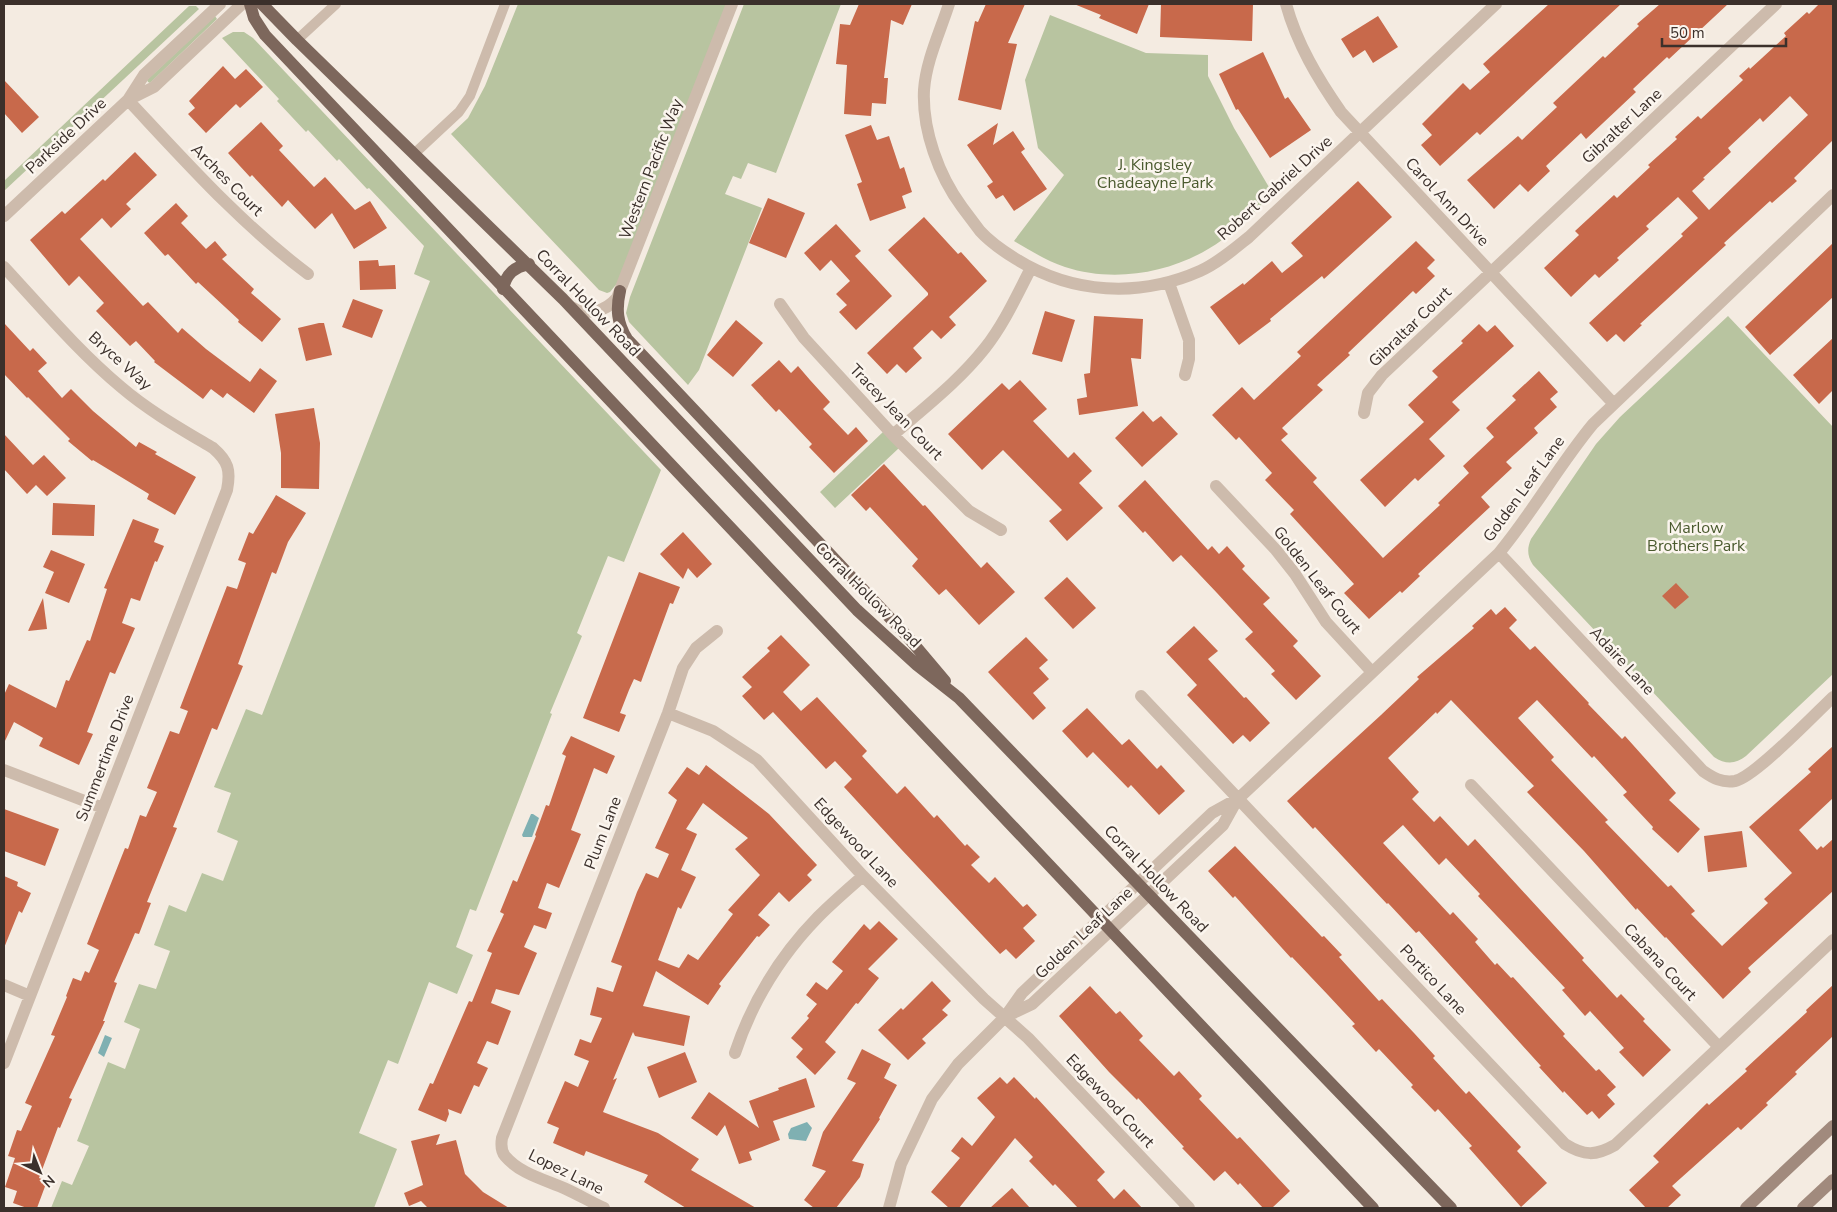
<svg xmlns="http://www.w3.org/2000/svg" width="1837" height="1212" viewBox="0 0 1837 1212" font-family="'Nunito Sans',sans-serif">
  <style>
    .green { fill: #b8c4a0 }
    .water { fill: #7fb0b2 }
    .building { fill: #c8694b; fill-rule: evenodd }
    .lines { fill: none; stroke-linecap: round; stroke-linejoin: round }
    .service { stroke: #cdbbac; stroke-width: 10 }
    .minor { stroke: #cdbbac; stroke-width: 12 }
    .tertiary { stroke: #cdbbac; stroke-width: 12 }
    .secondary { stroke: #a18a7d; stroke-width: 12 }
    .primary { stroke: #7d675c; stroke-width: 12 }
    .labels { text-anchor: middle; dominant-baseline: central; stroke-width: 5; stroke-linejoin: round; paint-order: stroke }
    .street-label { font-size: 16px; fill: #3b302b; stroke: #fbf5ee }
    .park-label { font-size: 16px; fill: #4a5a2e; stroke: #fbf5ee }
  </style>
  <rect width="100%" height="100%" fill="#f4ebe1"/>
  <path class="green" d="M518,4h210l-109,277 -9,11 -3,1 -8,-3 -148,-156 17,-16 17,-32z
    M744,4h97l-65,169 -28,-10 -7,16 -8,-3 -8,18 37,14 -63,162 -11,15 -59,-63 -3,-9 4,-16z
    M189,6h7l3,3 -195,182v-10z
    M1050,15l96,38 62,2v21l26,52 39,66c-17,15 -33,33 -51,46 -44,32 -105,44 -157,27 -18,-6 -34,-16 -51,-26l50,-66 -26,-27 -13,-68z
    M215,16l2,3 -67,64 -2,-1 -1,-2z
    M233,32h11l9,6 408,432 -37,92 -16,-6 -31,77 5,3 -32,77 2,1 -76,197 -6,-2 -14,38 17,8 -16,39 -28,-12 -31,82 -10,-4 -29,73 38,16 -23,59h-323l11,-27 10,4 17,-39 -12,-5 31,-79 17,7 15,-40 -16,-7 15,-38 17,5 14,-38 -16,-6 15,-40 17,7 16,-39 21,8 15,-40 -21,-9 14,-39 -17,-6 32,-78 16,6 168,-434 -16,-7 10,-28 -55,-58 -2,1 -28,-30 -2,2 -29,-31 -2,2 -29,-31 2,-2 -57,-61z
    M1728,316l105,111v247l-87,82c-10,8 -20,9 -32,1l-181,-192c-6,-9 -6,-17 -2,-26l65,-95 24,-27z
    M883,432l16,16 -64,60 -15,-16z"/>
  <path class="water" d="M531,814h2l6,4 -7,19h-9l-1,-2z
    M105,1035l7,3 -8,19 -6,-4z
    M807,1122l5,6 -6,13 -17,-2 -1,-5 3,-6z"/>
  <path class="building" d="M859,4h53l-9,21 -12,-5 -7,58h4l-2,26 -14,-1 -1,13 -27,-2 3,-49 -11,-1 4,-40 10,1z
    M986,4h39l-17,39 9,1 -16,66 -43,-10 17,-79 3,1z
    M1074,4h75l-12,30 -38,-16 2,-3z
    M1161,4h92l-1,37 -92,-4z
    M1549,4h72l-141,131 -3,-3 -37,34 -19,-21 11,-10 -10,-11 41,-41 7,7 20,-18 -7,-8z
    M1660,4h68l-59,55 -2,-2 -34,32 3,3 -50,47 -5,-6 -35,33 4,5 -22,21 -8,-8 -26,25 -27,-29 51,-44 4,4 35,-33 -4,-4 50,-47 2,2 34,-32 -2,-2z
    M1819,4h14v136l-39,38 3,3 -25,22 -2,-2 -46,42 2,2 -86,79 2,1 -18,17 -8,-8 -9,8 -18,-19 94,-87 -2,-2 17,-16 -20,-21 -32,29 3,3 -32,29 2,2 -20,18 -4,-4 -24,23 -27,-29 35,-33 -4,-4 39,-36 3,3 33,-31 -2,-2 29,-26 -2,-2 23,-21 3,3 42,-39 -4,-4 10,-9 1,2 36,-33 -2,-3 23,-21 2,2zM1790,96l18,19 -99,95 -17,-19 13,-12 -2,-1 28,-26 -3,-4 32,-30 3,4z
    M1378,16l20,31 -25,16 -8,-13 -12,8 -12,-19z
    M1263,52l22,47 3,-2 23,33 -41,28 -32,-49 -2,1 -17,-36z
    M223,66l12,13 11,-10 17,18 -23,21 -4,-4 -30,29 -18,-19 7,-6 -6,-7z
    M4,80l35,37 -17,16 -18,-20z
    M261,122l22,24 -4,4 35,37 11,-10 30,33 15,-9 17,27 -33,21 -22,-36 -17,16 -27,-29 -6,7 -30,-32 -2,2 -22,-24z
    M998,123l-5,22 20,-14 12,18 -4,3 26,37 -33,22 -11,-16 -7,4 -9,-13 6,-4 -26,-37z
    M871,125l6,15 12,-4 11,33 4,-2 8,25 -10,4 4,12 -36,13 -13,-37 5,-2 -17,-47z
    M135,152l22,23 -31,29 5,5 -20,19 -9,-10 -22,21 63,67 5,-4 30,31 4,-5 24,21 44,33 10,-14 17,13 -23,32 -27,-20 -4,5 -12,-9 -8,10 -49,-37 1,-1 -19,-20 -6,5 -34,-35 8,-8 -25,-27 -10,10 -39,-46 32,-29 3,3 38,-35 2,2z
    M1358,181l34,36 -68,62 -2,-3 -52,43 1,2 -32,24 -29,-38 33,-24 1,2 28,-24 10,12 21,-17 -12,-13z
    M768,198l37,15 -19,45 -37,-15z
    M176,203l12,13 -7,7 25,26 9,-8 12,14 -5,4 32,30 -3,4 30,26 -19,23 -24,-20 1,-2 -41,-38 -2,2 -28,-30 -3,2 -21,-23z
    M924,217l34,37 3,-2 26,29 -38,36 7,8 -15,14 -9,-9 -19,18 9,10 -16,15 -9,-9 -10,10 -20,-21 61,-58v-2l-40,-43z
    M836,224l25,27 -6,5 37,40 -36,34 -17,-18 8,-7 -11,-11 14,-13 -19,-21 -11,11 -16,-18z
    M1416,241l19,19 -8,8 8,8 -19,18 -3,-3 -65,62 2,2 -33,30 6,5 -41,38 6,6 -7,6 36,38 -4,4 70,76 57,-53 -2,-2 31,-30 -6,-7 31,-29 -8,-9 30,-28 -4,-4 27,-25 19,21 -8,7 7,8 -23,21 4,5 -32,29 6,6 -31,29 9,10 -72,67 2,2 -18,17 -2,-2 -31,28 -25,-26 10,-9 -64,-70 4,-4 -29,-30 7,-7 -33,-36 -3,3 -24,-25 30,-28 12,13 47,-44 -4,-4z
    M1833,243v54l-63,58 -25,-28z
    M378,260l1,6 16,-1 1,24 -36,1 -1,-29z
    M353,299l30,11 -11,28 -30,-11z
    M1045,311l30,9 -13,42 -30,-8z
    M1094,316l49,3 -2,40 -10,-1 7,48 -59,9 -2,-16 10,-2 -3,-23 6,-1z
    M736,320l27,23 -30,34 -26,-22z
    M4,323l26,28 3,-3 14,15 -9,8 24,27 9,-9 22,22 43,36 3,-5 18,10 -2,2 41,23 -21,38 -28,-16 2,-5 -56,-34 -1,1 -24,-20 2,-2 -42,-42 -1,1 -23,-24z
    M319,323h5l8,32 -26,6 -8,-33z
    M1479,324l8,8 8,-7 19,21 -62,56 8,8 -31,29 16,17 -27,25 -3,-3 -30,29 -25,-27 64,-58 -16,-17 30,-28 -6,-6 31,-28 -2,-2z
    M1833,338v52l-14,14 -26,-29z
    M779,360l12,13 7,-7 12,14 20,22 -7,7 25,26 8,-8 12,14 -34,32 -25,-26 3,-3 -33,-35 -3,3 -25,-27z
    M1020,380l27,29 -14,12 35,37 6,-6 18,19 -13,12 24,25 -36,33 -18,-20 13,-11 -59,-60 -21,20 -34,-36 54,-51 7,7z
    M314,408l6,35 -1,46 -38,-1v-35l-6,-39z
    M1143,411l10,11 8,-6 17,18 -36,33 -27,-29z
    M4,434l29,31 11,-10 22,23 -19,18 -11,-11 -9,9 -23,-25z
    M884,464l39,42 2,-1 56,63 6,-6 28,30 -36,33 -33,-36 -7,6 -27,-29 6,-7 -48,-52 -4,4 -15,-16z
    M1145,480l63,70 4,-4 7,8 8,-8 18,20 -3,3 28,29 -7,6 35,37 -5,5 28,30 -25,24 -25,-26 4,-3 -30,-32 8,-7 -36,-39 -36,-38 -8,7 -28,-31 -2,2 -25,-27z
    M276,495l30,18 -18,29 -12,32 -4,-2 -34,92 5,2 -26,64 -5,-2 -39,99 4,1 -30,74 4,1 -12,31 -4,-1 -21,49 3,1 -14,38h2l-36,77 3,1 -12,29 -2,-1 -19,51 8,3 -10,27h-10l-14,-5 4,-12 -12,-4 10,-29 -7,-2 9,-26 4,1 11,-25 -7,-3 30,-67 -4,-1 16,-38 -1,-1 7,-18 8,3 4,-10 4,2 10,-23 -12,-6 38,-96 3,1 12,-34 6,2 11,-25 -10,-4 23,-57 9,3 9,-23 -8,-3 47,-122 10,3 9,-26 -8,-3 11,-28 4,2z
    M53,503l42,2 -1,31 -42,-1z
    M133,519l26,10 -5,13 10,4 -7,16 -2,-1 -15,40 -9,-3 -9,25 13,5 -20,46 -5,-2 -23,60 6,2 -14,31 -40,-19 4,-8 -29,-16 -10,21v-48l5,-11 47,24 10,-28 3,1 18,-41 3,1 17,-52 -3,-1z
    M683,532l29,32 -15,14 -9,-10 -5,11 -23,-25z
    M51,550l34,14 -16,39 -24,-10 9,-21 -11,-5z
    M639,572l41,15 -7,17 -3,-1 -29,79 -7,-3 -5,11 -9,23 6,2 -7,17 -36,-14z
    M1067,577l29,31 -23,21 -29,-31z
    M1676,583l13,14 -14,12 -13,-13z
    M43,598l4,31 -19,2z
    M1505,607l12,13 -8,8 21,22 5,-4 54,57 -1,1 34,35 3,-3 51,57 -7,7 31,29 -22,24 -26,-24 1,-2 -30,-32 4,-3 -33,-36 -2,2 -55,-58 -19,18 36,39 -3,3 57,60 -3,2 63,65 3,-2 24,26 -4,3 31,32 46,-43 -4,-4 28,-26 -43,-46 62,-55 -3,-3 25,-23v52l-34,32 18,20 4,-4 2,2 10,-9v52l-85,77 3,4 -28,27 -57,-62 -1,1 -28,-30 -1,2 -52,-59 -57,-59 7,-6 -83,-86 -14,14 -1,-2 -48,46 31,34 -7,7 22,23 6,-6 28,30 7,-7 109,119 -2,2 35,38 4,-4 24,25 -2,2 28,29 -28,27 -24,-25 5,-4 -34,-37 -5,5 -23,-26 3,-2 -87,-92 2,-2 -34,-36 -7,7 -36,-40 -20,18 67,72 3,-3 25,27 -3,3 20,23 2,-2 14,15 2,-1 52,57 -2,2 33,35 3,-2 17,18 -9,8 8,9 -16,15 -7,-8 -5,4 -23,-24 -1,2 -24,-26 2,-1 -122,-135 -3,2 -28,-30 -1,1 -72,-77 -2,2 -26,-28 94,-86 38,-36 -2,-2 57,-49 -2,-2 19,-17 5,6z
    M1194,626l24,25 -10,8 36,39 2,-1 24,26 -20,19 -7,-7 -10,9 -46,-49 10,-10 -31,-33z
    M781,635l29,30 -27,27 18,19 16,-14 50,54 -5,5 35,38 8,-8 29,32 3,-3 28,31 2,-2 13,13 -9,8 18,18 6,-6 28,30 4,-3 10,11 -14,13 12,13 -19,18 -10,-10 -6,5 -99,-105 -57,-62 8,-8 -17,-18 -9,8 -53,-57 -9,8 -22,-24 10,-9 -10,-10 28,-26 -3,-3z
    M1026,637l22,23 -9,8 10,11 -16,14 13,15 -13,12 -45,-48z
    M1087,708l35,37 7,-6 28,30 4,-4 24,26 -26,24 -28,-30 -3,3 -35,-36 -6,6 -25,-27z
    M571,736l44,20 -8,18 -13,-6 -23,62 10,4 -22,54 -12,-5 -9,25 14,5 -6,16 -12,-4 -10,22 13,6 -18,42 -23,-6 -5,14 20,8 -13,34 -11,-4 -10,22 11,5 -9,19 -5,-2 -13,29 -13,-5 1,5 -3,8 -28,-12 12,-27 3,1 36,-83 3,1 20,-49 -5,-2 17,-37 -4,-2 13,-32 4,2 19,-46 -1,-1 11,-30 3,1 17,-50 -4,-2z
    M706,765l63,49 48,51 -10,10 5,5 -23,22 -10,-10 -21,23 12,10 -11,12 -2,-1 -38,48 2,2 -13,19 -52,-34 -13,35 47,10 -6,30 -49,-10 -2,-4 -20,48 4,-2 -14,34 55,21 41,26 -8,11 65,38h-70l-42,-26 4,-7 -62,-24 -2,5 -31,-13 6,-15 -12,-5 18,-42 13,6 11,-26 -15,-6 6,-16 11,4 11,-25 -12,-3 7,-28 16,5 9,-26 -11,-4 26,-70 9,-19 12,5 11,-24 -14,-6 22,-48 -9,-7 19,-26 12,8zM703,803l45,35 -13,11 25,26 -32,35 5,4 -35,46 -10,-6 -9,14 -21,-8 20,-53 3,2 15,-32 -15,-7 16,-36 -11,-5z
    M4,809l55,20 -14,37 -41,-15z
    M1742,831l5,36 -39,5 -4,-36z
    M1235,846l87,91 2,-1 18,19 -3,2 40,44 3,-2 32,34 21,23 -2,2 33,36 3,-3 52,56 -4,4 30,32 -26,24 -52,-59 3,-2 -34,-37 -3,3 -24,-25 2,-2 -34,-36 -3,3 -24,-26 3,-2 -27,-29 -36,-38 -1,1 -56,-62 -2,2 -25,-27z
    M4,876l14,6 -1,4 14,7 -9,20 -3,-2 -15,37z
    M879,921l19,18 -30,30 11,9 -21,26 -2,-1 -31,39 11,10 -21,23 -19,-18 7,-8 -12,-11 18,-20 -2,-2 10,-12 -11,-9 10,-13 11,8 16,-19 -11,-9 32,-38 6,6z
    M932,981l19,20 -9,9 6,5 -26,24 4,4 -18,17 -30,-30 23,-22 2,2z
    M1833,985v51l-38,36 2,2 -31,29 2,2 -27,25 -3,-3 -66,59 9,9 -14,13h-21l-17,-18 30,-28 -6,-6 54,-53 2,2 38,-34 -2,-2 62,-57 -1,-2z
    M1090,986l26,28 4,-3 23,25 -4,4 35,36 5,-5 23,25 -3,3 38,40 3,-2 50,54 -18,17h-9l-23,-25 -2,2 -13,-14 -11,10 -32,-33 2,-1 -46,-49 -1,2 -28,-28 -50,-56z
    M862,1049l29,15 -7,14 13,7 -18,33 1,1 -28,42 12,3 -4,13 -24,31h-22l-10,-8 22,-29 -14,-5 11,-34 33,-49 -9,-4z
    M685,1052l12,30 -38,16 -12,-31z
    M1000,1077l7,7 7,-7 21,22 1,-2 69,75 -8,8 17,19 10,-10 18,19h-64l-23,-24 -2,2 -24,-25 4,-4 -18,-19 -56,70h-10l-18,-16 29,-34 -9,-7 11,-14 10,9 23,-29 -18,-19z
    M806,1078l9,29 -42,14 7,19 -31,12 3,8 -13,4 -14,-39 -8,11 -26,-18 18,-26 50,36 -10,-27 30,-11 -1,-2z
    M440,1134l-4,11 20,-5 9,34 18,18 26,16h-81l-7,-7 -12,5 -5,-13 19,-8 -12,-44z
    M1012,1188l18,20h-40z"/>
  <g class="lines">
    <path class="service" d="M297,40l39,-36
      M415,153l44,-41 11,-16 35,-92"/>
    <path class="minor" d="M949,4c-9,28 -23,57 -25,86 -2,40 15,86 38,117 6,8 12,16 18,24 10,11 23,20 36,28 56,35 123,39 184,12 18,-8 34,-22 49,-34l247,-233
      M1286,4c11,40 32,75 55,108l272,291
      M128,100c58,62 113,124 180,174
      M128,100l16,-25 76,-71
      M4,216l124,-116 26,-13 88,-83
      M4,267c38,41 74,84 117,120 28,24 60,42 92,61 15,13 18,22 14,42l-223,573
      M1169,283l20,57v19l-4,16
      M780,304l24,34 89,97 76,76 32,19
      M1364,413l4,-20 14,-18 394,-371
      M893,435c32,-28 66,-54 92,-87 19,-24 32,-53 46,-80
      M1216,486l60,64 19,24 31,48 46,50
      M1499,553l204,218c10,7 19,12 32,10 20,-4 80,-67 98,-84
      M1141,696l424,448c19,12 31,12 50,1l218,-205
      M668,713l45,18 44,29 106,116 121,123 44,39 161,170
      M4,770l99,38
      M1471,785l248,262
      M4,985l26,11
      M1007,1016l25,-12 191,-179 15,-27
      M735,1053c17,-51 45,-97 83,-136 14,-14 30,-28 45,-41
      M604,1208c-13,-6 -25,-13 -38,-19 -20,-9 -46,-15 -61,-33 -4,-5 -4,-12 -3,-18l166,-425 15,-45 13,-20 21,-17
      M889,1208l12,-44 31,-65 26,-35 47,-47 17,-24 190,-180 27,-15 260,-245c34,-41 60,-88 94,-129l240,-229"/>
    <path class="tertiary" d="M571,307c17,9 34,5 46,-9l115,-294"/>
    <path class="secondary" d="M1746,1208l87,-82
      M1803,1208l30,-28"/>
    <path class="primary" d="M250,4l4,14 11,17 1108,1173
      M262,4l35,36 266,259 294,311 60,55 42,33 492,510
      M503,289c3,-15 11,-22 26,-25
      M620,291c-4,18 -3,32 7,48l280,297 38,45"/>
  </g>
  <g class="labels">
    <g class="street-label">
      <text transform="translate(1622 126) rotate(-43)">Gibralter Lane</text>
      <text transform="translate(66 136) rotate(-43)">Parkside Drive</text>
      <text transform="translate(651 169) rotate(-69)">Western Pacific Way</text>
      <text transform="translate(227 180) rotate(45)">Arches Court</text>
      <text transform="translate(1275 188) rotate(-42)">Robert Gabriel Drive</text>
      <text transform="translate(1447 202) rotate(47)">Carol Ann Drive</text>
      <text transform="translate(588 303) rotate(46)">Corral Hollow Road</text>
      <text transform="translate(1410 327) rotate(-44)">Gibraltar Court</text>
      <text transform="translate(120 361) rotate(42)">Bryce Way</text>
      <text transform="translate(896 412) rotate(46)">Tracey Jean Court</text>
      <text transform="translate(1524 489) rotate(-54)">Golden Leaf Lane</text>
      <text transform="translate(1317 580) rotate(52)">Golden Leaf Court</text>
      <text transform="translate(868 595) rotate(45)">Corral Hollow Road</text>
      <text transform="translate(1622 661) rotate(47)">Adaire Lane</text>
      <text transform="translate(105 758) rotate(-69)">Summertime Drive</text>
      <text transform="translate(603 833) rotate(-69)">Plum Lane</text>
      <text transform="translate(856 843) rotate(47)">Edgewood Lane</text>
      <text transform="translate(1156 879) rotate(46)">Corral Hollow Road</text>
      <text transform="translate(1084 933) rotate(-43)">Golden Leaf Lane</text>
      <text transform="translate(1660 962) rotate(47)">Cabana Court</text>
      <text transform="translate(1433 980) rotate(47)">Portico Lane</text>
      <text transform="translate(1110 1101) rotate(47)">Edgewood Court</text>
      <text transform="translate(566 1172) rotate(26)">Lopez Lane</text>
    </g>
    <g class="park-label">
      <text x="1155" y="165">J. Kingsley<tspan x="1155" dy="18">Chadeayne Park</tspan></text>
      <text x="1696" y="528">Marlow<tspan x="1696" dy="18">Brothers Park</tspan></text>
    </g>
  </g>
  <rect width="1837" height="1212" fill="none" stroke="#3b302b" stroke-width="10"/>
  <g transform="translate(40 1172) rotate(137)" stroke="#fbf5ee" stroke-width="4" paint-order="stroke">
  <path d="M0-4L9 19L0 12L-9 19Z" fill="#3b302b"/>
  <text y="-8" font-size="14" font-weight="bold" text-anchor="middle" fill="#3b302b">N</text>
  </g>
  <path d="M1662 38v8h124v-8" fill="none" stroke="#3b302b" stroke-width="2.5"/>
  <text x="1670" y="38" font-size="15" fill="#3b302b" stroke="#fbf5ee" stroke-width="4" paint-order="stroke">50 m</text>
</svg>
